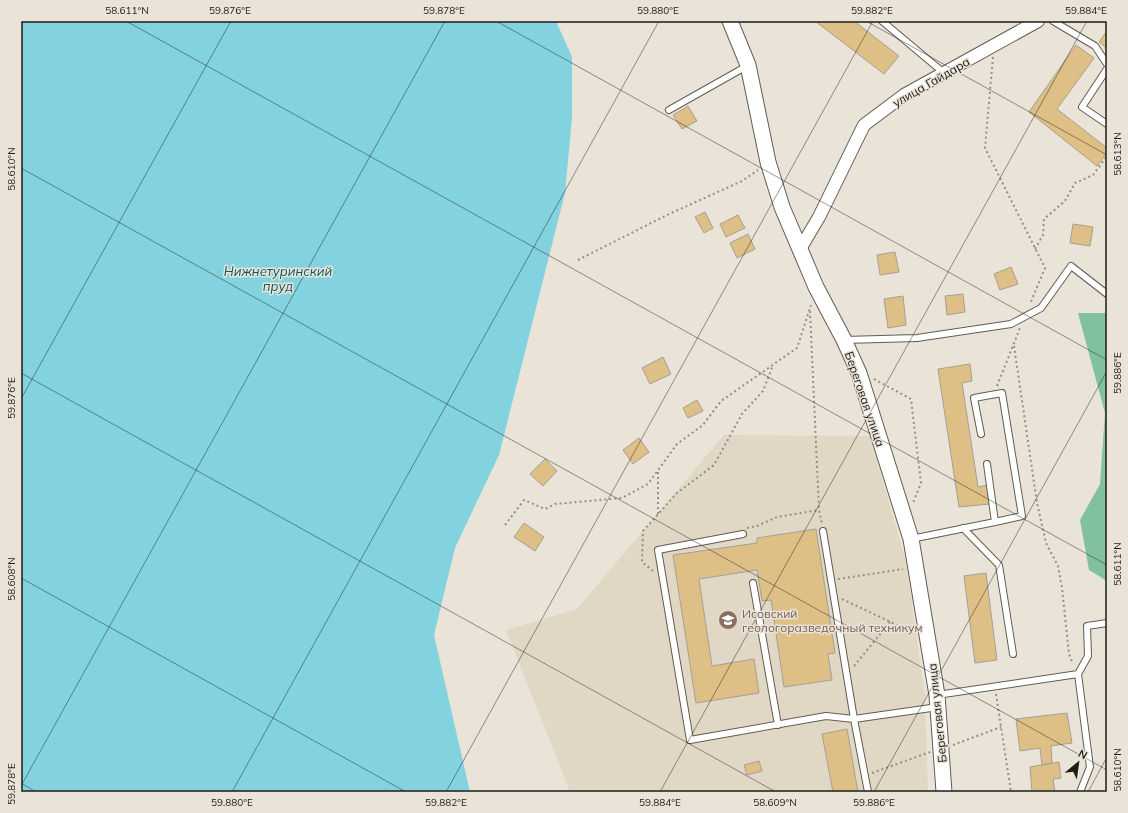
<svg xmlns="http://www.w3.org/2000/svg" width="1128" height="813" viewBox="0 0 1128 813" font-family="Mulish,sans-serif">
  <style>
    .built { fill: #e1d7c5 }
    .forest { fill: #81c1a0 }
    .water { fill: #82d3df }
    .building { fill: #dec087; stroke: #a59f94 }
    .lines { fill: none; stroke-linecap: round; stroke-linejoin: round }
    .service-casing { stroke: #625c52; stroke-width: 8 }
    .minor-casing { stroke: #625c52; stroke-width: 14 }
    .tertiary-casing { stroke: #625c52; stroke-width: 17 }
    .path { stroke: #938e86; stroke-width: 2; stroke-dasharray: 2 3; stroke-linecap: butt }
    .service { stroke: #fff; stroke-width: 6 }
    .minor { stroke: #fff; stroke-width: 12 }
    .tertiary { stroke: #fff; stroke-width: 15 }
    .ticks { fill: none; stroke: #1e1c18; stroke-width: 1; stroke-opacity: 0.45 }
    .labels { text-anchor: middle; dominant-baseline: central; stroke-width: 3; stroke-linejoin: round; paint-order: stroke }
    .street-label { font-size: 12px; fill: #1e1c18; stroke: #eae3d8 }
    .education-label { font-size: 12px; fill: #785e54; stroke: #eae3d8; text-anchor: start }
    .water-label { font-size: 13px; font-style: italic; fill: #105760; stroke: #eae3d8 }
    .neatline { fill: none; stroke: #1e1c18; stroke-width: 1.5 }
    .ticks-label { font-size: 10px; text-anchor: middle; fill: #1e1c18 }
  </style>
  <rect width="100%" height="100%" fill="#eae3d8"/>
  <path class="built" d="M724,435l146,1 36,126 19,134 3,96h-358l-64,-162 71,-21z"/>
  <path class="forest" d="M1078,313h29v268l-18,-11 -9,-50 20,-36 5,-71z"/>
  <path class="water" d="M21,21h535l16,36v60l-7,76 -66,262 -44,93 -21,87 36,157h-449z"/>
  <path class="building" d="M815,21h39l45,35 -15,18z
    M1107,31v17l-8,-6z
    M1076,45l18,13 -37,51 50,39v5l-10,13 -68,-54z
    M688,106l9,15 -15,8 -9,-14z
    M705,212l8,16 -9,5 -9,-16z
    M738,215l7,13 -19,9 -6,-13z
    M1073,224l20,3 -3,19 -20,-3z
    M748,234l7,15 -18,9 -7,-15z
    M895,252l4,20 -19,3 -3,-20z
    M1011,267l7,17 -18,6 -6,-16z
    M963,294l2,18 -18,3 -2,-19z
    M903,296l3,29 -18,3 -4,-29z
    M663,357l8,17 -21,10 -8,-16z
    M970,364l2,17 -10,2 16,104 10,-2 2,19 -31,3 -21,-138z
    M697,400l6,11 -15,7 -5,-10z
    M639,438l10,14 -16,12 -10,-14z
    M545,459l12,12 -14,15 -13,-12z
    M524,523l20,14 -9,14 -21,-14z
    M816,529l19,124 -7,1 4,26 -48,7 -13,-87 -9,1 -5,-31 -58,9 13,87 42,-7 5,34 -63,10 -23,-148 84,-12v-5z
    M986,573l11,87 -22,3 -11,-87z
    M1067,713l5,30 -21,3 1,17 -10,2 -2,-17 -20,3 -4,-32z
    M847,729l11,63h-25l-11,-58z
    M759,761l3,10 -15,4 -3,-10z
    M1059,762l2,16 -8,1 2,13h-23l-2,-25z"/>
  <g class="lines">
    <g class="service-casing">
      <path id="service" d="M882,21l62,52
        M1053,21l42,25 12,18
        M1107,69l-25,38 25,17
        M669,110l78,-44
        M844,340l73,-2 94,-14 30,-16 30,-42 36,28
        M981,434l-7,-36 28,-5 20,123 -27,6
        M963,528l36,37 14,89
        M823,531l31,188 14,73
        M743,534l-85,16 32,190 136,-24 28,3 84,-12
        M911,539l84,-17 -8,-58
        M753,583l25,142
        M1078,674l12,93 -10,25
        M937,695l141,-21 10,-18 -1,-30 20,-3"/>
    </g>
    <g class="minor-casing">
      <path id="minor" d="M800,249l19,-32 45,-92 40,-30 134,-74"/>
    </g>
    <g class="tertiary-casing">
      <path id="tertiary" d="M730,21l18,44 20,97 14,45 34,80 28,53 15,33 52,166 26,156 7,97"/>
    </g>
    <path class="path" d="M993,57l-8,91 60,120 -15,36
      M1035,249l8,-14 1,-16 21,-18 10,-18 18,-8 14,-19
      M578,260l89,-45 75,-34 16,-11
      M810,311l9,199 3,14
      M1014,346l23,157 9,40 12,23 4,22 7,66 4,10
      M874,379l37,20 10,84 -8,20
      M997,386l23,-58
      M658,514v-44
      M505,525l19,-25 21,9 10,-5 67,-6 26,-14 29,-40 26,-19 18,-24 76,-53 14,-43
      M747,528l10,-2 20,-9 42,-7
      M653,571l-11,-9 1,-31 34,-38 37,-28 28,-51 21,-23 10,-26
      M838,579l65,-10
      M842,599l55,26
      M854,666l36,-44
      M996,694l15,98
      M953,745l48,-18
      M872,773l58,-21"/>
    <use href="#service" class="service"/>
    <use href="#minor" class="minor"/>
    <use href="#tertiary" class="tertiary"/>
  </g>
  <path class="ticks" d="M126,21l981,544M496,21l611,339M866,21l241,134M21,168l1086,602M21,373l755,419M21,399l210,-378M21,578l385,214M21,783l15,9M21,786l424,-765M232,792l427,-771M446,792l427,-771M660,792l427,-771M874,792l233,-421M1088,792l19,-35"/>
  <defs>
    <g id="university-disc" transform="scale(1)"><circle r="9.5" fill="#8d6e63" stroke="#eae3d8"/><path d="M0-5L7-2L0 1L-7-2ZM-4 1L0 2.5L4 1V4Q0 6-4 4Z" fill="#fff"/></g>
  </defs>
  <g fill-rule="evenodd">
    <use href="#university-disc" x="728" y="620"/>
  </g>
  <g class="labels">
    <g class="street-label">
      <text transform="translate(931 82) rotate(-30)">улица Гайдара</text>
      <text transform="translate(865 399) rotate(71)">Береговая улица</text>
      <text transform="translate(937 713) rotate(-96)">Береговая улица</text>
    </g>
    <g class="education-label">
      <text x="742" y="613">Исовский<tspan x="742" dy="14">геологоразведочный техникум</tspan></text>
    </g>
    <g class="water-label">
      <text x="278" y="271">Нижнетуринский<tspan x="278" dy="15">пруд</tspan></text>
    </g>
  </g>
  <rect width="1128" height="813" fill="none" stroke="#eae3d8" stroke-width="44"/>
  <g transform="translate(1078 763) rotate(29)" stroke="#eae3d8" stroke-width="3" paint-order="stroke">
  <path d="M0-3L7 15L0 10L-7 15Z" fill="#1e1c18"/>
  <text y="-6" font-size="11" font-weight="bold" text-anchor="middle" fill="#1e1c18">N</text>
  </g>
  <rect x="22" y="22" width="1084" height="769" class="neatline"/>
  <g class="ticks-label">
    <text x="127" y="14">58.611°N</text>
    <text x="230" y="14">59.876°E</text>
    <text x="444" y="14">59.878°E</text>
    <text x="658" y="14">59.880°E</text>
    <text x="872" y="14">59.882°E</text>
    <text x="1086" y="14">59.884°E</text>
    <text transform="translate(1117 154) rotate(-90)" y="4">58.613°N</text>
    <text transform="translate(11 169) rotate(-90)" y="4">58.610°N</text>
    <text transform="translate(1117 373) rotate(-90)" y="4">59.886°E</text>
    <text transform="translate(11 398) rotate(-90)" y="4">59.876°E</text>
    <text transform="translate(1117 564) rotate(-90)" y="4">58.611°N</text>
    <text transform="translate(11 579) rotate(-90)" y="4">58.608°N</text>
    <text transform="translate(1117 770) rotate(-90)" y="4">58.610°N</text>
    <text transform="translate(11 784) rotate(-90)" y="4">59.878°E</text>
    <text x="232" y="806">59.880°E</text>
    <text x="446" y="806">59.882°E</text>
    <text x="660" y="806">59.884°E</text>
    <text x="775" y="806">58.609°N</text>
    <text x="874" y="806">59.886°E</text>
  </g>
</svg>
